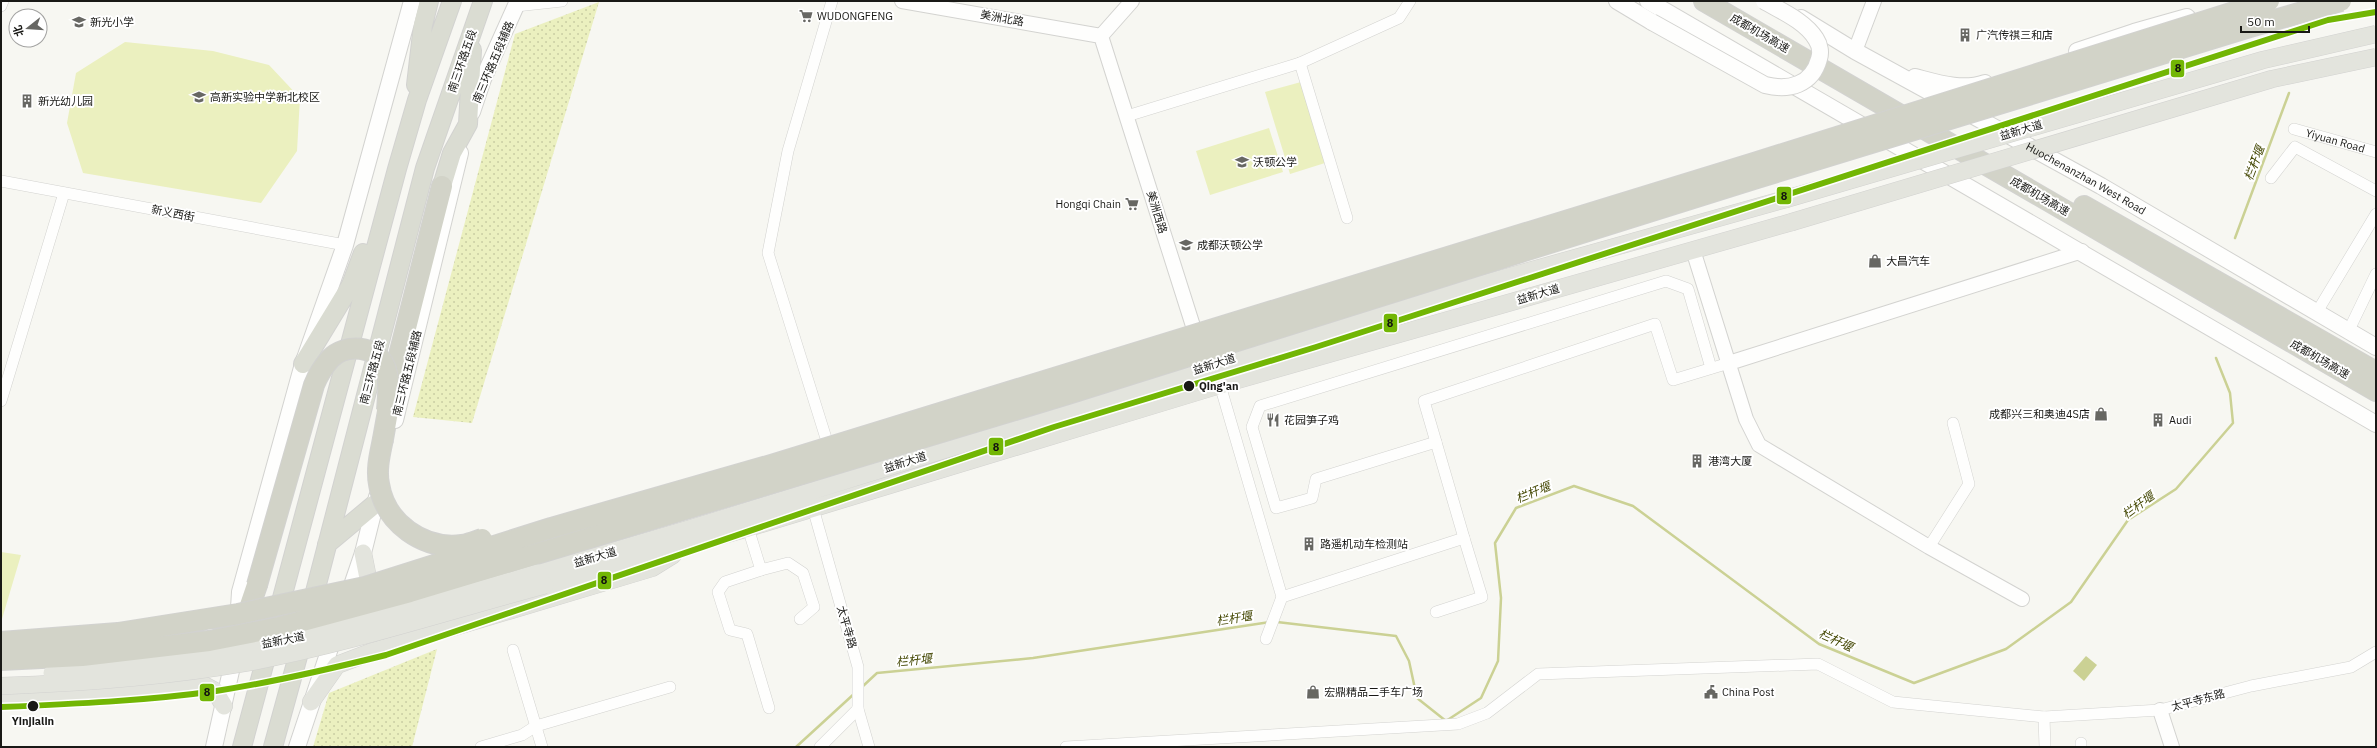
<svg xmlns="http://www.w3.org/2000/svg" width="2377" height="748" viewBox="0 0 2377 748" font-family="'IBM Plex Sans','Noto Sans SC',sans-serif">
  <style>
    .park { fill: url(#park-dots) }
    .pitch { fill: #ebf0bf }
    .water { fill: #cbd194 }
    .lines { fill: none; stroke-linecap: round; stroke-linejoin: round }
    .stream { stroke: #cbd194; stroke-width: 2.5 }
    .minor-casing { stroke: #d3d3d0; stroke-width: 12 }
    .tertiary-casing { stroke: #d3d3d0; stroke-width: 16 }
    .secondary-casing { stroke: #d3d3d0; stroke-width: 18 }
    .primary-casing { stroke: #d2d2d0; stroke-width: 18 }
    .trunk-casing { stroke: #d2d2d0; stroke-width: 20 }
    .motorway-casing { stroke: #d2d2d0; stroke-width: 22 }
    .minor { stroke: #fefefd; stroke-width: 11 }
    .tertiary { stroke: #fefefd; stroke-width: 14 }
    .secondary { stroke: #fefefd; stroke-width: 16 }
    .primary { stroke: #e3e4dd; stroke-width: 17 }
    .trunk { stroke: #dadcd2; stroke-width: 18 }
    .motorway { stroke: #d2d3c8; stroke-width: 20 }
    .secondary-bridge-casing { stroke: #d3d3d0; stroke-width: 18; stroke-linecap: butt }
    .primary-bridge-casing { stroke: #d2d2d0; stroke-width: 18; stroke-linecap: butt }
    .motorway-bridge-casing { stroke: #d2d2d0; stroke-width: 22; stroke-linecap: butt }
    .secondary-bridge { stroke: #fefefd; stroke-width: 16 }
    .primary-bridge { stroke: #e3e4dd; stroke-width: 17 }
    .motorway-bridge { stroke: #d2d3c8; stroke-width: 20 }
    .metro-1-casing { stroke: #fff; stroke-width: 9 }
    .metro-1 { stroke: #72b604; stroke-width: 6 }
    .stop-dot { fill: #191916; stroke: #fff; stroke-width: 1.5 }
    .labels { text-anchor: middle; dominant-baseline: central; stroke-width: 4; stroke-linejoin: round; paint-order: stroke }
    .poi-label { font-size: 11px; fill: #191916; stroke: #fff; text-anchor: start }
    .street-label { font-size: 11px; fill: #191916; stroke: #fff }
    .stop-label { font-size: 11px; font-weight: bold; fill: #191916; stroke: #fff; text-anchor: start }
    .water-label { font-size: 12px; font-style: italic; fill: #454905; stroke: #fff }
    .line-badge { stroke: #fff; stroke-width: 1.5 }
    .pale-badge-label { font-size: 11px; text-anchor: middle; font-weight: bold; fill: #111 }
  </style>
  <defs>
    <pattern id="park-dots" width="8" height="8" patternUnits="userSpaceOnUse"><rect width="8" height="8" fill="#ebf0bf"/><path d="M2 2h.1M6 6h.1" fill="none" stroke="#c9cda3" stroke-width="1.8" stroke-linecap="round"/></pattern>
  </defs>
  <rect width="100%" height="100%" fill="#f7f7f2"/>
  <path class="park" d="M599,2l-127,421 -59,-6 102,-383z
    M437,649l-25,98h-99l16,-54z"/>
  <path class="pitch" d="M125,42l88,9 56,14 31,33 -3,53 -36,52 -178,-30 -16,-50 9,-50z
    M1301,82l24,81 -35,11 -25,-82z
    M1269,128l14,44 -73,23 -14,-44z
    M1,552l20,3 -19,64h-1z"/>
  <path class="water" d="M2086,656l11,9 -13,16 -11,-10z"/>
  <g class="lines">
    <path class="stream" d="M2235,238l54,-145
      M1277,622l119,14 13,25 8,37 29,23 35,-23 17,-37 3,-63 -6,-55 21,-35 58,-22 59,20 186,138 95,39 92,-34 65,-47 57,-82 48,-31 57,-66 -3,-30 -14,-35
      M862,687l15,-14 156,-15 237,-36
      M796,747l59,-54"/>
    <g class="minor-casing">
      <g id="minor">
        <path d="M1,6l2,-5"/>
        <path d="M516,6l46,-5"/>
        <path d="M1300,63l47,155"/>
        <path d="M1127,116l173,-53 99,-45 11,-17"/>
        <path id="s1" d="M2294,129l82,23"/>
        <path d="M2271,178l24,-31 81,44"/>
        <path d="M1,181l344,64"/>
        <path d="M2317,312l59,-98"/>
        <path d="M2348,332l28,-58"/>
        <path d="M1220,385l62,212 -16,42"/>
        <path d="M1,401l63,-208"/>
        <path d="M1436,442l-120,37 -4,19 -36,10 -24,-81 8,-21 406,-125 22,8 23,79"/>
        <path d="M830,451l-62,-198 20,-102 44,-150"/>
        <path d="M813,508l45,159v42l11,38"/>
        <path d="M748,528l13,42 27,-7 15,10 11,34 -14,12"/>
        <path d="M1464,538l-40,-137 231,-77 18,56 56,-17"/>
        <path d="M1929,547l40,-63 -16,-61"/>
        <path d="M761,570l-36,12 -7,10 12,38 17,4 22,74"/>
        <path d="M1282,597l182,-59 18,59 -46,15"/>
        <path d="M513,650l29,97"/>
        <path d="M2081,743v4"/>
        <path d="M481,747l41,-12 14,-9 134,-39"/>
        <path d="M820,747l38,-38"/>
        <path d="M1066,747l392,-23 29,-11 51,-39 280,-10 75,38 151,15"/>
        <path d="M2045,747l-1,-30 116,-7 91,-24 100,-19 25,-15"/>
      </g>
    </g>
    <g class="tertiary-casing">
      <path id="tertiary" d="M902,1l199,35
        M1101,36l105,331 14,18
        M1101,36l31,-35
        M1855,51l19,-50
        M1693,250l53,169 13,26 170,102 93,52
        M1729,363l353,-112
        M2160,710l12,37"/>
    </g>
    <g class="secondary-casing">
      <g id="secondary">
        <path d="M1617,1l35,21"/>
        <path d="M1648,1l728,423"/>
        <path id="s2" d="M1801,18l54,33 246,135 275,161"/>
        <path d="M2077,51l57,-19 53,-15"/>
        <path d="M1915,77c23,6 47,14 70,6"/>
        <path d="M472,112l11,-33 35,-78"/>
        <path d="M395,420l65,-267"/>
        <path d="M347,600l16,-47 14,-56"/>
        <path d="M238,624l2,-32 63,-228 42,-119 67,-244"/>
        <path d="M214,747l21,-94"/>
        <path d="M297,747l38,-114"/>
      </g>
    </g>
    <g class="primary-casing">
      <path id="primary" d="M363,553l5,25 15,14
        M538,573l151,-44 754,-234 343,-96
        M545,585l203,-57 472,-143 572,-163
        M1,699l102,-5 64,-9 35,-1 13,7 9,15
        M311,702l26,-37 34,-13 281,-84 21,-13"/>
    </g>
    <g class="trunk-casing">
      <path id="trunk" d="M416,85l7,-60 6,-24
        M442,186l10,-33 16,-29 4,-74
        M303,364l48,-79 12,-32
        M327,544l48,-40
        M310,611l115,-443 58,-167
        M242,747l155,-578 20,-69 35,-99
        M273,747l30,-109"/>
    </g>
    <g class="motorway-casing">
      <path id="motorway" d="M1704,1l672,390
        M2084,206l292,166
        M383,439l13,-72 46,-181
        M243,626l14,-41"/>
    </g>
    <use href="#minor" class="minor"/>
    <use href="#tertiary" class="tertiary"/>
    <use href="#secondary" class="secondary"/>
    <use href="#primary" class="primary"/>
    <use href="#trunk" class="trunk"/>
    <use href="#motorway" class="motorway"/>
    <g class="secondary-bridge-casing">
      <path id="secondary-bridge" d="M1652,22l113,63c24,6 47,0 54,-26 2,-6 1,-14 -3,-20 -11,-18 -35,-28 -52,-38"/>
    </g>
    <g class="primary-bridge-casing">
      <path id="primary-bridge" d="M1786,199l477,-139 113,-26
        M1792,222l480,-143 104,-22
        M52,673c166,-12 327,-53 486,-100
        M1,686c82,-3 164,-9 244,-23 102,-19 200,-51 300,-78"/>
    </g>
    <g class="motorway-bridge-casing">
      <path id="motorway-bridge" d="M383,439c-3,15 -7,30 -4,45 6,39 44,66 83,61 7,-1 14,-4 20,-6
        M257,585l57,-200c4,-10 9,-18 16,-26 15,-16 47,-14 55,8 5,13 3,29 2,43
        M1,642l117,-9 120,-19 127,-27 186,-59 220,-63 983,-302 515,-162
        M1,660l81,-4 127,-15 71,-14 130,-35 658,-198 689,-216 493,-151 91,-26"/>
    </g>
    <use href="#secondary-bridge" class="secondary-bridge"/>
    <use href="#primary-bridge" class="primary-bridge"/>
    <use href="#motorway-bridge" class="motorway-bridge"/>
    <g class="metro-1-casing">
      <path id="metro-1" d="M1,707c72,-3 144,-6 215,-16 58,-9 114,-22 170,-36l668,-228 262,-80 1012,-327 48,-8"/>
    </g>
    <use href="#metro-1" class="metro-1"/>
  </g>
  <defs>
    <g id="supermarket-bare" transform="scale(1.08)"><path d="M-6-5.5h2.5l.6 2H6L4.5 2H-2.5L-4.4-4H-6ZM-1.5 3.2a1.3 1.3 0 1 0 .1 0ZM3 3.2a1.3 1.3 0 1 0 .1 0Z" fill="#676763" stroke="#fff" stroke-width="2.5" paint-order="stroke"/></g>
    <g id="school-bare" transform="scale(1.08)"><path d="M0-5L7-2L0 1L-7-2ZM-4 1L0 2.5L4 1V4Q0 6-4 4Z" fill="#676763" stroke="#fff" stroke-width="2.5" paint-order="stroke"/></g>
    <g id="building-bare" transform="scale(1.08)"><path d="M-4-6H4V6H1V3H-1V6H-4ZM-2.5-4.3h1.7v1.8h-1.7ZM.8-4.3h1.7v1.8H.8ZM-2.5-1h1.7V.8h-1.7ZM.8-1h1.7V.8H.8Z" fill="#676763" stroke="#fff" stroke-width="2.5" paint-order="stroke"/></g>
    <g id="shop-bare" transform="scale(1.08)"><path d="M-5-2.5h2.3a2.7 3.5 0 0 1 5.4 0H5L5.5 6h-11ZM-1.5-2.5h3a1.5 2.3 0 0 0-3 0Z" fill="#676763" stroke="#fff" stroke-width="2.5" paint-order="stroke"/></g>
    <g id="restaurant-bare" transform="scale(1.08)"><path d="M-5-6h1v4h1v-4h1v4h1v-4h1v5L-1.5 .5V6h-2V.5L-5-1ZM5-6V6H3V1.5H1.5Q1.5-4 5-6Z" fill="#676763" stroke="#fff" stroke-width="2.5" paint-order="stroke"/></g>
    <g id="civic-bare" transform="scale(1.08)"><path d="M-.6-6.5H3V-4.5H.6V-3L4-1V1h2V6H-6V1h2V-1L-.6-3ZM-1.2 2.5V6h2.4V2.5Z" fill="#676763" stroke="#fff" stroke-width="2.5" paint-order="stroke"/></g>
  </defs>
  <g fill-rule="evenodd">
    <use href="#supermarket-bare" x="806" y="16"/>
    <use href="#school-bare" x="79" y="22"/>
    <use href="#building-bare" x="1965" y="35"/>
    <use href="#school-bare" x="199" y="97"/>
    <use href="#building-bare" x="27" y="101"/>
    <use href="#school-bare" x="1242" y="162"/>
    <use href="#supermarket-bare" x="1132" y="204"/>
    <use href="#school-bare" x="1186" y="245"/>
    <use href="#shop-bare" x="1875" y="261"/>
    <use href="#shop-bare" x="2101" y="414"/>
    <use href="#restaurant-bare" x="1273" y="420"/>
    <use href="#building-bare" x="2158" y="420"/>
    <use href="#building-bare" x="1697" y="461"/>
    <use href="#building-bare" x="1309" y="544"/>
    <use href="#shop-bare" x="1313" y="692"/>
    <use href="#civic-bare" x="1711" y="692"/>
  </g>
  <g class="stop-dot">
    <circle cx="1189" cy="386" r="6"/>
    <circle cx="33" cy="706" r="6"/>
  </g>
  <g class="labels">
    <g class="poi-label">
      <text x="817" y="16">WUDONGFENG</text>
      <text x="90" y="22">新光小学</text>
      <text x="1976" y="35">广汽传祺三和店</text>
      <text x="210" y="97">高新实验中学新北校区</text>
      <text x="38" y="101">新光幼儿园</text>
      <text x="1253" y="162">沃顿公学</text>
      <text x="1121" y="204" text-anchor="end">Hongqi Chain</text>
      <text x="1197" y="245">成都沃顿公学</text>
      <text x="1886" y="261">大昌汽车</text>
      <text x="2090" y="414" text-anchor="end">成都兴三和奥迪4S店</text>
      <text x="1284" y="420">花园笋子鸡</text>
      <text x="2169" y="420">Audi</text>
      <text x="1708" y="461">港湾大厦</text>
      <text x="1320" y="544">路遥机动车检测站</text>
      <text x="1324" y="692">宏鼎精品二手车广场</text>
      <text x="1722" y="692">China Post</text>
    </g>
    <g class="street-label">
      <text transform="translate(1002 18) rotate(10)">美洲北路</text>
      <text transform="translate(1760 33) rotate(30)">成都机场高速</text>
      <text transform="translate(462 61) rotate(-71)">南三环路五段</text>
      <text transform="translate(493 62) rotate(-67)">南三环路五段辅路</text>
      <text transform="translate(2021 130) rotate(-16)">益新大道</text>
      <text stroke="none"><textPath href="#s1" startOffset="43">Yiyuan Road</textPath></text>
      <text stroke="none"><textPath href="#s2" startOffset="327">Huochenanzhan West Road</textPath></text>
      <text transform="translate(2040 196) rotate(30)">成都机场高速</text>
      <text transform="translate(1157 212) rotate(73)">美洲西路</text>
      <text transform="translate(173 213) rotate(11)">新义西街</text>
      <text transform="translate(1538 294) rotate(-16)">益新大道</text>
      <text transform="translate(2320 359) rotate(30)">成都机场高速</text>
      <text transform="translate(1214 364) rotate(-17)">益新大道</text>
      <text transform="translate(372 372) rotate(-75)">南三环路五段</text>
      <text transform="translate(407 373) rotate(-76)">南三环路五段辅路</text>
      <text transform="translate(905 462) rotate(-17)">益新大道</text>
      <text transform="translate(595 557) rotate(-16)">益新大道</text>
      <text transform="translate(847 627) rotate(74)">太平寺路</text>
      <text transform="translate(283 640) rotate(-11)">益新大道</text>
      <text transform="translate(2198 700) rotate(-15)">太平寺东路</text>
    </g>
    <g class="stop-label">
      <text x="1199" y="386">Qing'an</text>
      <text x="33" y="721" text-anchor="middle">Yinjialin</text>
    </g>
    <g class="water-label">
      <text transform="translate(2254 163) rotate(-69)">栏杆堰</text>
      <text transform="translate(1533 492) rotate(-22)">栏杆堰</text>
      <text transform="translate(2138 505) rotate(-36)">栏杆堰</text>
      <text transform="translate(1234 618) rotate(-9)">栏杆堰</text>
      <text transform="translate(1836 640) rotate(25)">栏杆堰</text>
      <text transform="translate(914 660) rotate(-6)">栏杆堰</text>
    </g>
  </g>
  <g class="line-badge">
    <rect x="2170" y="59" width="15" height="19" rx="4" fill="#72b604"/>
    <rect x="1776" y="186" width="16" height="19" rx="4" fill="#72b604"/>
    <rect x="1383" y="313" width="15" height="20" rx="4" fill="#72b604"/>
    <rect x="988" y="437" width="16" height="19" rx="4" fill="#72b604"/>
    <rect x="597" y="571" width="15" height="19" rx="4" fill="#72b604"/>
    <rect x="199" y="683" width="16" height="19" rx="4" fill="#72b604"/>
  </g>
  <g class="pale-badge-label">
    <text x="2178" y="72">8</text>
    <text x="1784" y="200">8</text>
    <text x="1390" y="327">8</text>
    <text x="996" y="451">8</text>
    <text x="604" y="584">8</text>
    <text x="207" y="696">8</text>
  </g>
  <rect width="2377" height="748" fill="none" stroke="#191916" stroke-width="4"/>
  <g transform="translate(28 28) rotate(253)"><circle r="19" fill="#ffffff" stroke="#a3a3a2"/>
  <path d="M0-3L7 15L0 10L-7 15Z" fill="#676763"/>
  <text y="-6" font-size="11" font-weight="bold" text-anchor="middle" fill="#191916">北</text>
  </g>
  <path d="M2241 26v6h68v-6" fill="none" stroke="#191916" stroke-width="2"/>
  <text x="2247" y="26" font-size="12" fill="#191916" stroke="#ffffff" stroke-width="3" paint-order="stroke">50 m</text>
</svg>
